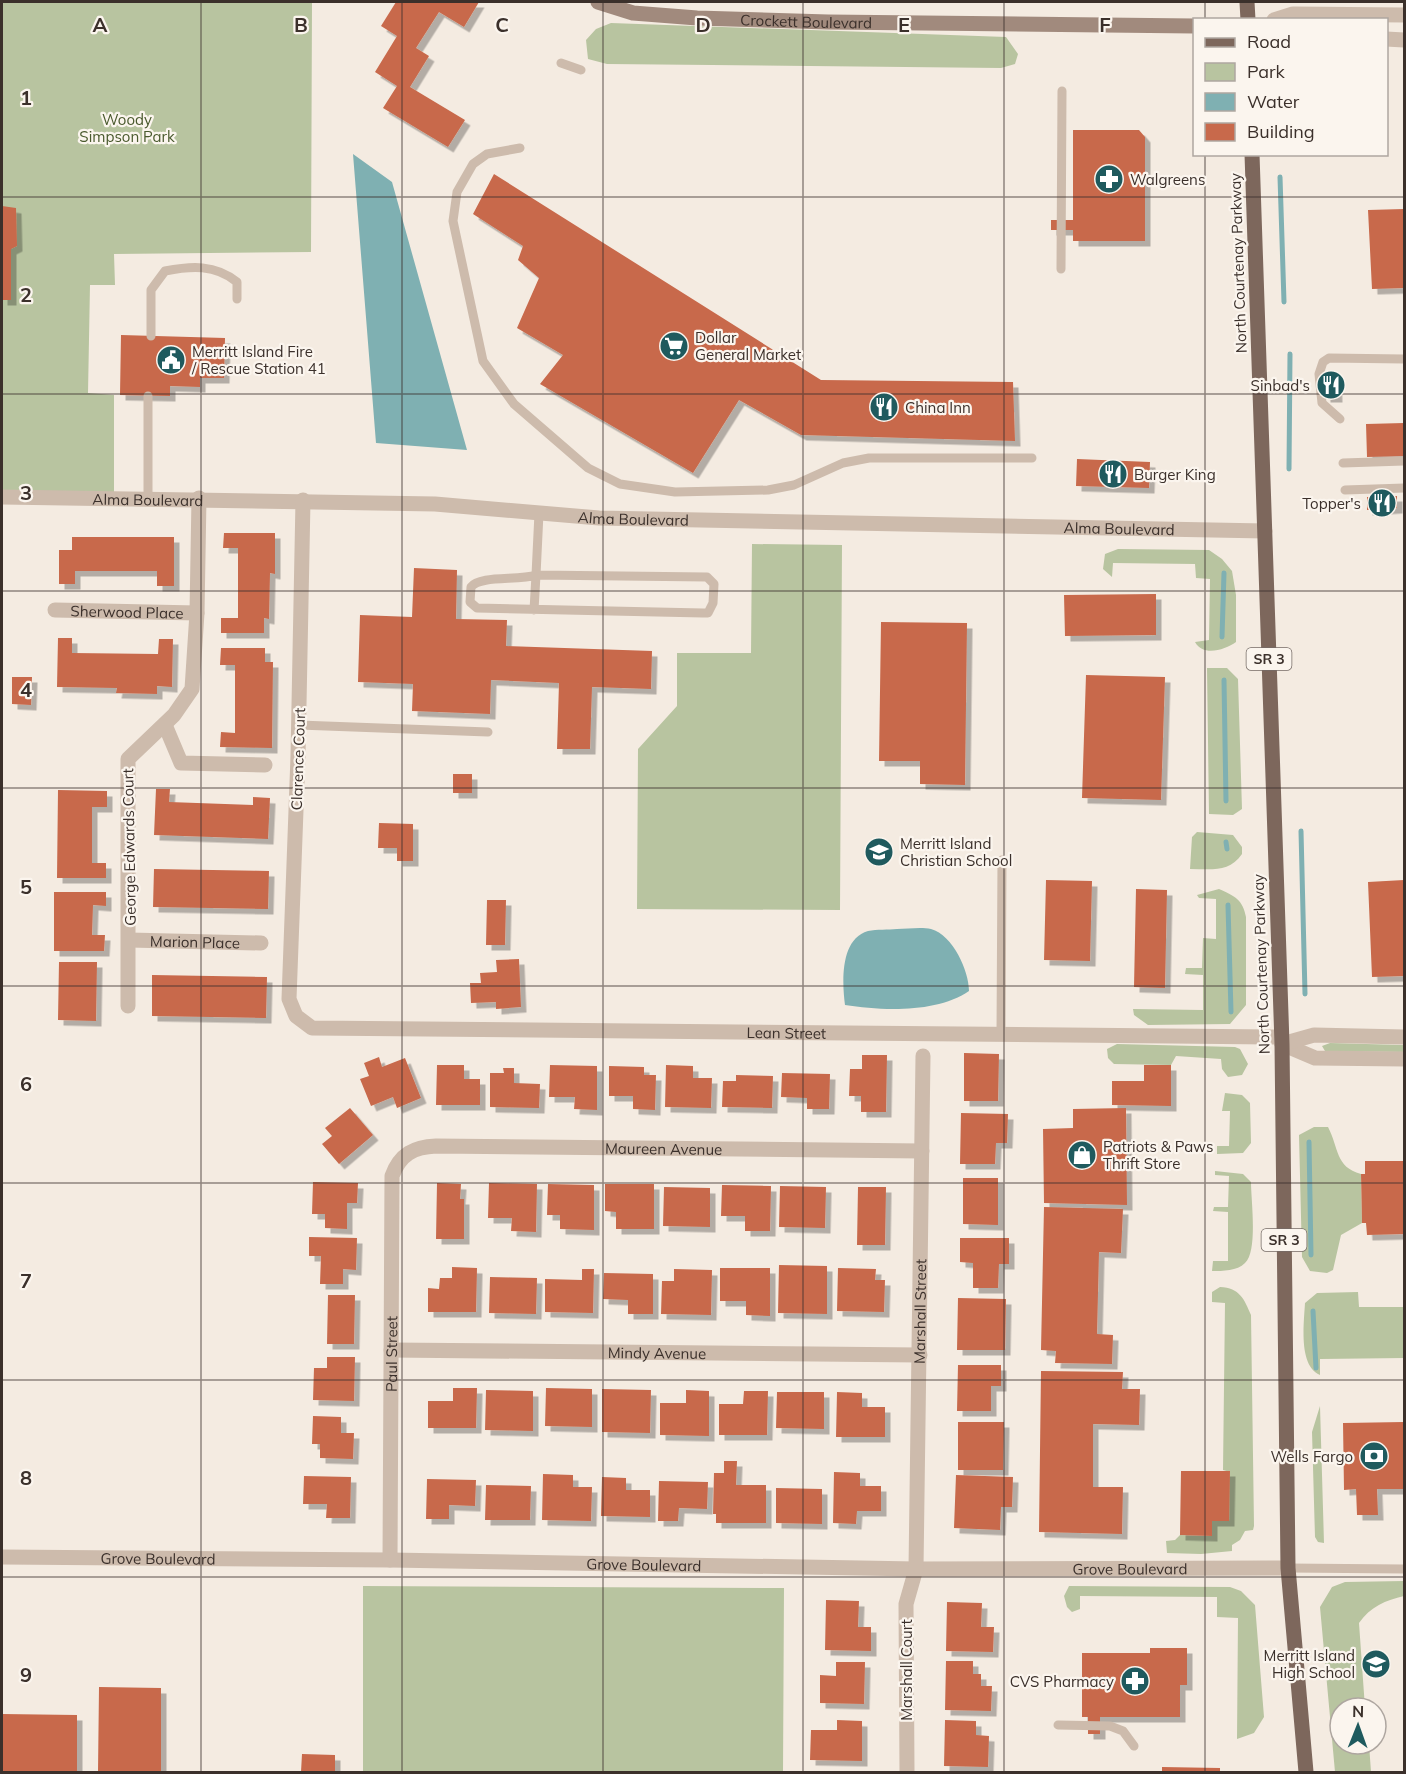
<svg xmlns="http://www.w3.org/2000/svg" width="1406" height="1774" viewBox="0 0 1406 1774" font-family="Mulish,sans-serif">
  <style>
    .green { fill: #b8c4a0 }
    .water { fill: #7fb0b2 }
    .lines { fill: none; stroke-linecap: round; stroke-linejoin: round }
    .stream { stroke: #7fb0b2; stroke-width: 5 }
    .building { fill: #c8694b; filter: url(#shadow) }
    .lane { stroke: #cdbbac; stroke-width: 9 }
    .street { stroke: #cdbbac; stroke-width: 15 }
    .secondary { stroke: #a18a7d; stroke-width: 15 }
    .primary { stroke: #7d675c; stroke-width: 15 }
    .grid { fill: none; stroke: #3b302b; stroke-width: 1.5; stroke-opacity: 0.55 }
    .labels { text-anchor: middle; dominant-baseline: central; stroke-width: 4.5; stroke-linejoin: round; paint-order: stroke }
    .shield { fill: #fbf5ee; stroke: #756b66; stroke-width: 1.5 }
    .shield-label { font-size: 14px; font-weight: bold; fill: #3b302b }
    .street-label { font-size: 15px; fill: #3b302b; stroke: #fbf5ee }
    .park-label { font-size: 15px; fill: #4a5a2e; stroke: #fbf5ee }
    .poi-label { font-size: 15px; fill: #3b302b; stroke: #fbf5ee; text-anchor: start }
    .grid-label { font-size: 20px; text-anchor: middle; font-weight: bold; fill: #3b302b; stroke: #fbf5ee; stroke-width: 4.5; stroke-linejoin: round; paint-order: stroke }
  </style>
  <defs>
    <filter id="shadow"><feDropShadow dx="5.5" dy="5.5" stdDeviation="0" flood-color="#0004"/></filter>
  </defs>
  <rect width="100%" height="100%" fill="#f4ebe1"/>
  <path class="green" d="M2,2h310l-1,250 -197,2 1,31h-25l-2,108 26,2v102h-112z
    M611,23l395,14 12,17 -3,10 -14,4 -394,-4 -19,-5 -2,-19 10,-11z
    M752,544l90,1 -2,365 -203,-1 1,-160 39,-43v-53h74z
    M1118,549l91,1 13,9 10,12 4,24v47c-11,8 -33,15 -41,0l14,-2 1,-61 -14,-1 -1,-14 -82,-1 -1,14 -9,-8 2,-15z
    M1207,668h20l11,11 4,130 -9,6 -24,-1z
    M1197,832l36,3 9,12v7c-13,19 -31,15 -52,15l2,-32z
    M1219,889c16,7 24,11 27,28v88l-16,19 -82,1 -14,-10 -1,-6 70,1v-35l-18,-1 1,-6h16l1,-30 13,1v-40l-17,-1 -2,-3z
    M1330,1043l72,2h2v7l-79,-1 -3,-5z
    M1117,1044l118,3 5,2 8,15 -6,11 -14,2 -6,-8 -1,-10 -45,-3 -5,9 -57,-1 -6,-6 -1,-9z
    M1225,1093l17,2 8,8 1,40 -8,10 -26,1v-8h12l1,-35h-8z
    M1314,1127h14c11,21 7,40 33,47l1,49 -21,12 -8,35 -6,3 -17,-2 -8,-14 -3,-122z
    M1215,1171l28,3 8,8c0,19 7,69 -6,81 -8,8 -22,8 -33,8l1,-10h15v-49l-15,-1 1,-4h14l1,-31 -14,-1z
    M1220,1287c20,1 24,12 31,28l3,211 -1,4 -8,1 -5,9 -8,5v6l-31,3 -34,-1 -1,-12 9,-1 5,-5 32,1v-15l18,-49 -7,-2 2,-167 -13,-1v-10z
    M1358,1292l1,15h45v51l-84,1v16c-22,-9 -16,-52 -15,-72l12,-10z
    M1320,1406l4,137 -6,-1 -3,-5 -3,-105z
    M1404,1581v15c-18,4 -34,11 -45,27l6,85h-25v36h29l2,28h-36l-15,-165 12,-20 13,-5z
    M363,1586l421,2 -1,184h-420z
    M1069,1586l161,1 11,4 14,14 9,112 -10,16 -17,6 1,-121 -21,-1v-20l-137,-1v13l-8,3 -5,-5 -3,-11z"/>
  <path class="water" d="M353,154l39,28 75,268 -91,-7z
    M897,929c10,0 24,-2 34,0 22,6 38,42 38,62 -32,22 -86,20 -124,14 -3,-23 -5,-66 23,-74 9,-2 20,-1 29,-2z"/>
  <g class="lines">
    <path class="stream" d="M1280,177l4,125
      M1289,469l1,-115
      M1222,637l2,-64
      M1224,680l2,121
      M1301,831l4,163
      M1226,842l1,7
      M1228,905l3,107
      M1309,1142l2,113
      M1313,1311l3,57"/>
  </g>
  <path class="building" d="M396,2h83l-15,25 -25,-15 -23,36 13,8 -19,31 55,33 -17,27 -65,-39 14,-22 -22,-14 22,-36 -16,-10z
    M1073,130h66l6,7v104h-72v-11h-22v-10h22z
    M494,174l327,206 192,2 2,59 -214,-6 -62,-35 -46,73 -153,-89 23,-29 -46,-27 22,-50 -21,-18 5,-14 -50,-32z
    M2,206l14,2 1,38 -6,3v51h-9z
    M1404,209v79l-32,1 -4,-79z
    M121,335l104,3 -1,40h-24v9l-30,-1v10l-50,-1z
    M1324,372h12l1,25h-12z
    M1404,423v33l-37,1 -1,-33z
    M1077,459l73,3 -1,26 -73,-2z
    M1397,496v12l-30,2v-13z
    M224,533h51v41l-5,-1 -1,46 -5,-1v15h-43v-15h17v-70h-15z
    M72,537h102v49h-17v-15h-82v13h-16v-34h13z
    M414,568l43,2 -1,49 51,1 -1,26 146,5 -1,38 -59,-2 -2,62h-33l2,-66 -68,-3 -1,34 -78,-3 1,-27 -55,-2 2,-67 52,2z
    M1156,594v41l-91,1 -1,-41z
    M881,622l86,1 -2,162 -45,-1v-23h-41z
    M58,638h14v15l86,1 1,-15h14l-1,48 -15,-1v8l-41,-1 1,-5 -60,-1z
    M221,648h44v14h8l-1,86 -52,-1 1,-15 14,1v-68h-15z
    M1086,675l79,2 -4,123 -79,-2z
    M12,677h20l-1,28 -19,-1z
    M453,774h19v19h-19z
    M156,789h14l-1,13 84,3v-8l17,1 -2,41 -114,-4z
    M58,790l49,1v16h-15v56h14v15h-49z
    M379,823l34,1v37h-16v-13h-19z
    M154,869l115,2 -1,38 -115,-2z
    M1046,880l46,1 -2,80 -46,-1z
    M1404,880v96l-32,1 -4,-95z
    M1136,889l31,1 -2,98 -31,-1z
    M54,892h52v14l-13,-1 -1,30h13l-1,16h-50z
    M487,900h19l-1,45h-19z
    M519,959l2,48 -25,2v-7l-25,1 -1,-20h11l-1,-10 17,-1 -1,-12z
    M59,962h38l-1,59 -38,-1z
    M152,975l115,2 -1,41 -114,-2z
    M964,1053l35,1 -1,47h-34z
    M862,1055h25l-1,57h-25v-16h-12l1,-27h12z
    M379,1057l3,10 23,-9 16,40 -24,10 -4,-11 -22,9 -11,-27 9,-3 -5,-13z
    M437,1065h27v14h16v26h-44z
    M550,1065l47,1v44l-23,-1 1,-12h-26z
    M666,1065l27,1v12h19l-1,30 -46,-1z
    M1144,1065h27v41l-59,-1v-24h32z
    M609,1066l35,1v8h12l-1,35 -22,-1v-13h-24z
    M503,1068h11v15l26,1 -1,24 -49,-1v-34h14z
    M782,1073l48,1 -1,35h-22v-11l-26,-1z
    M736,1075l37,1 -1,32 -50,-1 1,-26h13z
    M350,1108l23,27 -34,29 -17,-20 10,-8 -7,-8z
    M1126,1108l1,97 -83,-2 -1,-74 30,-1v-19z
    M961,1113l47,1 -1,29h-11l-1,21h-35z
    M1365,1161h39v73l-37,1 -1,-12h-4l-1,-49h4z
    M963,1178h35v47l-35,-1z
    M313,1182l45,1 -1,20h-10v26l-22,-1v-14h-13z
    M437,1183l24,1 -1,15h4v40h-28z
    M489,1183l48,1 -1,48 -25,-1 1,-13h-24z
    M548,1184l46,1v45l-34,-1v-14h-13z
    M605,1184h49v45h-38v-17l-11,-1z
    M722,1185l49,1 -1,45h-25v-15h-24z
    M780,1186l46,1 -1,41 -46,-1z
    M664,1187l46,1v39l-47,-1z
    M858,1187h28l-1,58h-28z
    M1044,1207l79,2 -2,44 -22,-1 -2,82 16,1 -1,29 -57,-1 1,-12 -15,-1z
    M309,1237l48,1 -1,32 -13,-1v15h-23l1,-28h-12z
    M960,1238h49v26h-10l-1,24h-25v-25l-13,-1z
    M779,1265l48,1v48l-49,-1z
    M452,1267l25,1 -1,44h-48v-24l11,1 1,-11h12z
    M720,1268h50v48l-24,-1v-14h-26z
    M838,1268l38,1 -1,11h10l-1,32 -47,-1z
    M582,1269h12l-1,44 -48,-1v-33l37,1z
    M674,1269l38,1 -1,45 -50,-1 1,-33h12z
    M604,1273l49,1v40h-25v-14l-25,-1z
    M490,1277l47,1 -1,36 -47,-1z
    M328,1295h27l-1,49h-27z
    M958,1298l48,1 -1,51h-48z
    M327,1357h28l-1,44 -41,-1 1,-32h13z
    M958,1365h43v21h-10v25h-34z
    M1041,1371l82,1 -1,17h18l-1,36 -46,-1v63h30l-1,47 -83,-2z
    M453,1388h24l-1,40h-48v-27h25z
    M546,1388l46,1v38l-47,-1z
    M602,1389l49,1 -1,43 -48,-1z
    M486,1390l47,1v40l-48,-1z
    M686,1390l23,1v45l-49,-1v-32h26z
    M744,1391h24l-1,44h-48v-31h24z
    M777,1392h47v37l-48,-1z
    M837,1392l25,1v14h23v30h-49z
    M313,1416l28,1v16h13l-1,26 -33,-1v-14h-8z
    M958,1422h46l-1,48h-45z
    M1404,1422v67h-27l1,26h-21l-1,-26 -12,1 -1,-67z
    M724,1461h13l-1,24h30v38h-50v-9h-3l1,-41h10z
    M1181,1471h49l-1,50h-17v15l-32,-1z
    M834,1472l26,1v13h21v25h-24l-1,13 -23,-1z
    M543,1474l30,1v12h19l-1,34 -49,-1z
    M956,1475l57,2 -1,30h-11l-1,23 -46,-2z
    M304,1476l47,1 -1,41h-24l1,-14h-24z
    M602,1477l24,1v12h24v27l-49,-1z
    M427,1479l49,1 -1,26 -26,-1v14h-23z
    M659,1481l49,1 -1,27 -28,-1 -1,13h-20z
    M486,1485l45,1 -1,34h-45z
    M776,1488l46,1v35l-46,-1z
    M826,1600l33,1 -1,26h13v24l-46,-1z
    M947,1602l35,1 -1,24h13l-1,25 -47,-1z
    M1150,1648h37v37h-7v32h-80v17h-12v-17h-6v-64h68z
    M946,1661h27v13h8v12h11l-1,25 -46,-1z
    M836,1662h29l-1,42 -44,-1v-28l16,1z
    M99,1687l62,1v84h-63z
    M2,1714l75,1v57h-75z
    M837,1720l25,1v40l-52,-1 1,-30h26z
    M945,1720l31,1v14l13,1 -1,31 -44,-1z
    M302,1754l33,1v17h-34z
    M1162,1767l58,1v4h-58z"/>
  <g class="lines">
    <path class="lane" d="M561,63l20,7
      M520,148l-33,6 -14,10 -16,28 -4,29 30,140 31,43 74,64 32,16 55,8 93,-2 26,-5 49,-22 26,-5h163
      M1061,269l1,-178
      M151,336v-46l14,-19c26,-5 50,-7 72,11v17
      M148,396v102
      M1340,419l-18,-16 -3,-29 4,-12 6,-4 75,1
      M1343,463l61,-2
      M1345,490l59,-2
      M534,610l2,-35c-17,6 -56,0 -65,12l-1,15 7,6 226,5h5l5,-10 1,-19 -7,-7 -171,-2 3,-62
      M299,725l189,7
      M1001,1034l1,-174
      M1288,1568l116,1
      M1058,1725l52,1 13,5 11,15"/>
    <g class="street">
      <path d="M1274,20l19,-6 111,1"/>
      <path d="M1386,39l18,1"/>
      <path id="s1" d="M2,497l433,7 164,14 666,13"/>
      <path id="s2" d="M303,500l-5,256 -9,243 7,17 16,12 969,9"/>
      <path id="s3" d="M55,610l142,3"/>
      <path d="M165,725l16,38 84,2"/>
      <path id="s4" d="M129,940l132,3"/>
      <path d="M128,1006v-247l46,-44 18,-26 5,-76 2,-115"/>
      <path d="M1282,1044l33,14 89,1"/>
      <path d="M1282,1044l32,-9 90,2"/>
      <path id="s5" d="M391,1350l529,5"/>
      <path id="s6" d="M2,1557l388,3 526,9 372,-1"/>
      <path id="s7" d="M390,1560l2,-384c8,-22 22,-29 44,-30l486,5"/>
      <path id="s8" d="M907,1772l-1,-168 10,-35 7,-513"/>
    </g>
    <path class="secondary" id="s9" d="M598,2l35,11 64,5 131,4 366,4"/>
    <path class="primary" d="M1247,2l1,18
      M1252,154l30,890 6,524 18,204"/>
  </g>
  <path class="grid" d="M201,2v1770M402,2v1770M603,2v1770M803,2v1770M1004,2v1770M1205,2v18M1205,154v1618M2,197h1402M2,394h1402M2,591h1402M2,788h1402M2,986h1402M2,1183h1402M2,1380h1402M2,1577h1402"/>
  <defs>
    <g id="pharmacy-disc" transform="scale(1.5)"><circle r="9.5" fill="#1f5a5e" stroke="#fbf5ee"/><path d="M-2-6h4v4h4v4h-4v4h-4v-4h-4v-4h4Z" fill="#fff"/></g>
    <g id="supermarket-disc" transform="scale(1.5)"><circle r="9.5" fill="#1f5a5e" stroke="#fbf5ee"/><path d="M-6-5.5h2.5l.6 2H6L4.5 2H-2.5L-4.4-4H-6ZM-1.5 3.2a1.3 1.3 0 1 0 .1 0ZM3 3.2a1.3 1.3 0 1 0 .1 0Z" fill="#fff"/></g>
    <g id="civic-disc" transform="scale(1.5)"><circle r="9.5" fill="#1f5a5e" stroke="#fbf5ee"/><path d="M-.6-6.5H3V-4.5H.6V-3L4-1V1h2V6H-6V1h2V-1L-.6-3ZM-1.2 2.5V6h2.4V2.5Z" fill="#fff"/></g>
    <g id="restaurant-disc" transform="scale(1.5)"><circle r="9.5" fill="#1f5a5e" stroke="#fbf5ee"/><path d="M-5-6h1v4h1v-4h1v4h1v-4h1v5L-1.5 .5V6h-2V.5L-5-1ZM5-6V6H3V1.5H1.5Q1.5-4 5-6Z" fill="#fff"/></g>
    <g id="school-disc" transform="scale(1.5)"><circle r="9.5" fill="#1f5a5e" stroke="#fbf5ee"/><path d="M0-5L7-2L0 1L-7-2ZM-4 1L0 2.5L4 1V4Q0 6-4 4Z" fill="#fff"/></g>
    <g id="shop-disc" transform="scale(1.5)"><circle r="9.5" fill="#1f5a5e" stroke="#fbf5ee"/><path d="M-5-2.5h2.3a2.7 3.5 0 0 1 5.4 0H5L5.5 6h-11ZM-1.5-2.5h3a1.5 2.3 0 0 0-3 0Z" fill="#fff"/></g>
    <g id="bank-disc" transform="scale(1.5)"><circle r="9.5" fill="#1f5a5e" stroke="#fbf5ee"/><path d="M-6-4H6V4H-6ZM0-2.3a2.3 2.3 0 1 0 0 4.6a2.3 2.3 0 1 0 0-4.6Z" fill="#fff"/></g>
  </defs>
  <g fill-rule="evenodd">
    <use href="#pharmacy-disc" x="1109" y="179"/>
    <use href="#supermarket-disc" x="674" y="346"/>
    <use href="#civic-disc" x="171" y="360"/>
    <use href="#restaurant-disc" x="1331" y="385"/>
    <use href="#restaurant-disc" x="884" y="407"/>
    <use href="#restaurant-disc" x="1113" y="474"/>
    <use href="#restaurant-disc" x="1382" y="503"/>
    <use href="#school-disc" x="879" y="852"/>
    <use href="#shop-disc" x="1082" y="1155"/>
    <use href="#bank-disc" x="1374" y="1456"/>
    <use href="#school-disc" x="1376" y="1664"/>
    <use href="#pharmacy-disc" x="1135" y="1681"/>
  </g>
  <g class="labels">
    <g class="shield">
      <rect x="1246.5" y="648" width="45" height="22" rx="4.5"/>
      <rect x="1261.5" y="1229" width="45" height="22" rx="4.5"/>
    </g>
    <g class="shield-label">
      <text x="1269" y="659">SR 3</text>
      <text x="1284" y="1240">SR 3</text>
    </g>
    <g class="street-label">
      <text stroke="none"><textPath href="#s9" startOffset="210">Crockett Boulevard</textPath></text>
      <text transform="translate(1238 263) rotate(-92)">North Courtenay Parkway</text>
      <text stroke="none"><textPath href="#s1" startOffset="146">Alma Boulevard</textPath></text>
      <text stroke="none"><textPath href="#s1" startOffset="632">Alma Boulevard</textPath></text>
      <text stroke="none"><textPath href="#s1" startOffset="1118">Alma Boulevard</textPath></text>
      <text stroke="none"><textPath href="#s3" startOffset="72">Sherwood Place</textPath></text>
      <text transform="translate(298 759) rotate(-88)">Clarence Court</text>
      <text transform="translate(129 847) rotate(-91)">George Edwards Court</text>
      <text stroke="none"><textPath href="#s4" startOffset="66">Marion Place</textPath></text>
      <text transform="translate(1261 964) rotate(-92)">North Courtenay Parkway</text>
      <text stroke="none"><textPath href="#s2" startOffset="1012">Lean Street</textPath></text>
      <text stroke="none"><textPath href="#s7" startOffset="669">Maureen Avenue</textPath></text>
      <text stroke="none"><textPath href="#s8" startOffset="462">Marshall Street</textPath></text>
      <text stroke="none"><textPath href="#s5" startOffset="266">Mindy Avenue</textPath></text>
      <text stroke="none"><textPath href="#s7" startOffset="206">Paul Street</textPath></text>
      <text stroke="none"><textPath href="#s6" startOffset="156">Grove Boulevard</textPath></text>
      <text stroke="none"><textPath href="#s6" startOffset="642">Grove Boulevard</textPath></text>
      <text stroke="none"><textPath href="#s6" startOffset="1128">Grove Boulevard</textPath></text>
      <text transform="translate(906 1670) rotate(-90)">Marshall Court</text>
    </g>
    <g class="park-label">
      <text x="127" y="119">Woody<tspan x="127" dy="17">Simpson Park</tspan></text>
    </g>
    <g class="poi-label">
      <text x="1130" y="179">Walgreens</text>
      <text x="695" y="337">Dollar<tspan x="695" dy="17">General Market</tspan></text>
      <text x="192" y="351">Merritt Island Fire<tspan x="192" dy="17">/ Rescue Station 41</tspan></text>
      <text x="1310" y="385" text-anchor="end">Sinbad's</text>
      <text x="905" y="407">China Inn</text>
      <text x="1134" y="474">Burger King</text>
      <text x="1361" y="503" text-anchor="end">Topper's</text>
      <text x="900" y="843">Merritt Island<tspan x="900" dy="17">Christian School</tspan></text>
      <text x="1103" y="1146">Patriots &amp; Paws<tspan x="1103" dy="17">Thrift Store</tspan></text>
      <text x="1353" y="1456" text-anchor="end">Wells Fargo</text>
      <text x="1355" y="1655" text-anchor="end">Merritt Island<tspan x="1355" dy="17">High School</tspan></text>
      <text x="1114" y="1681" text-anchor="end">CVS Pharmacy</text>
    </g>
  </g>
  <g class="grid-label">
    <text x="100" y="32">A</text>
    <text x="301" y="32">B</text>
    <text x="502" y="32">C</text>
    <text x="703" y="32">D</text>
    <text x="904" y="32">E</text>
    <text x="1105" y="32">F</text>
    <text x="26" y="105">1</text>
    <text x="26" y="302">2</text>
    <text x="26" y="500">3</text>
    <text x="26" y="697">4</text>
    <text x="26" y="894">5</text>
    <text x="26" y="1091">6</text>
    <text x="26" y="1288">7</text>
    <text x="26" y="1485">8</text>
    <text x="26" y="1682">9</text>
  </g>
  <rect width="1406" height="1774" fill="none" stroke="#3b302b" stroke-width="6"/>
  <rect x="1193" y="18" width="195" height="138" fill="#fbf5ee" stroke="#aea6a0" stroke-width="1.5"/>
  <rect x="1205" y="38" width="30" height="9" fill="#7d675c" stroke="#aea6a0" stroke-width="1.5"/>
  <text x="1247" y="48" font-size="18" fill="#3b302b">Road</text>
  <rect x="1205" y="63" width="30" height="18" fill="#b8c4a0" stroke="#aea6a0" stroke-width="1.5"/>
  <text x="1247" y="78" font-size="18" fill="#3b302b">Park</text>
  <rect x="1205" y="93" width="30" height="18" fill="#7fb0b2" stroke="#aea6a0" stroke-width="1.5"/>
  <text x="1247" y="108" font-size="18" fill="#3b302b">Water</text>
  <rect x="1205" y="123" width="30" height="18" fill="#c8694b" stroke="#aea6a0" stroke-width="1.5"/>
  <text x="1247" y="138" font-size="18" fill="#3b302b">Building</text>
  <g transform="translate(1358 1726) rotate(1)"><circle r="28" fill="#fbf5ee" stroke="#aea6a0" stroke-width="1.5"/>
  <path d="M0-4.5L10 22L0 15L-10 22Z" fill="#1f5a5e"/>
  <text y="-9" font-size="16" font-weight="bold" text-anchor="middle" fill="#3b302b">N</text>
  </g>
</svg>
